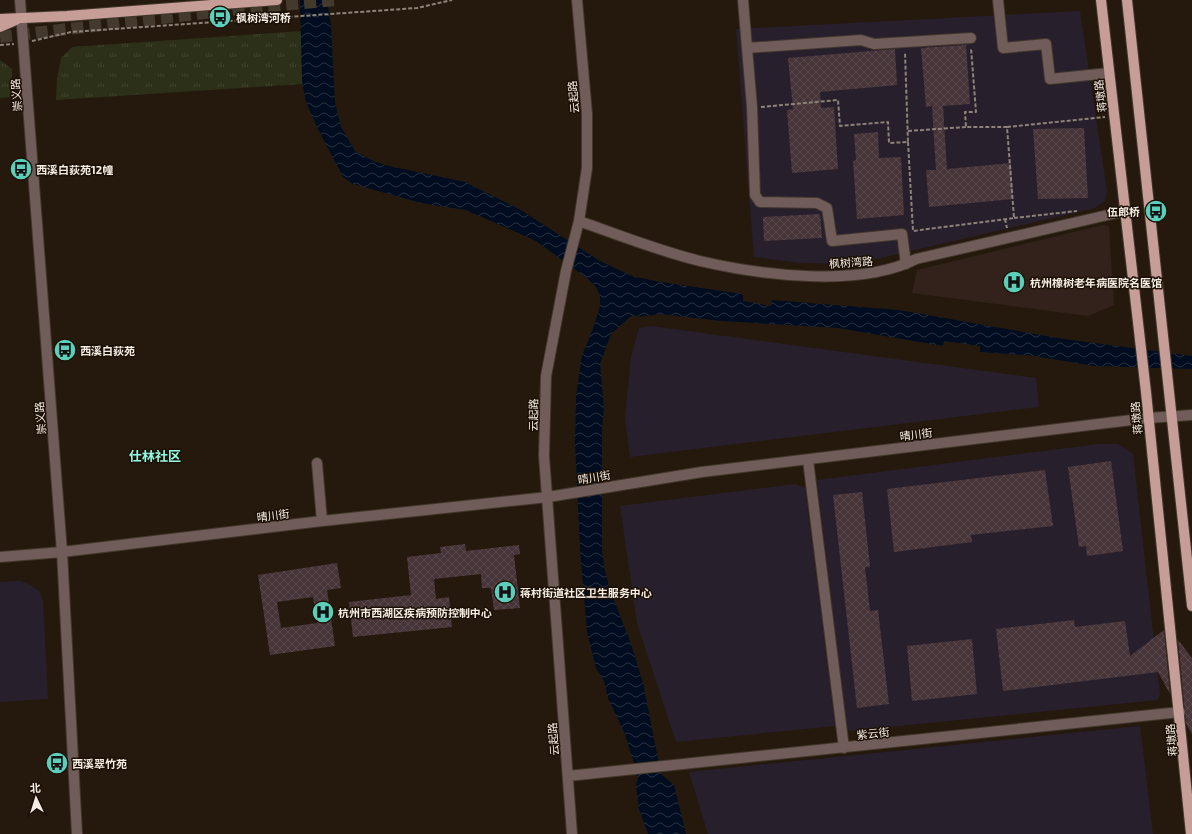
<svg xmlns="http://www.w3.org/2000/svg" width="1192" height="834" viewBox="0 0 1192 834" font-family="'Exo 2','Noto Sans SC',sans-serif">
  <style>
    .commercial { fill: #281f2d }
    .medical { fill: #33221b }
    .grass { fill: url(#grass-tufts) }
    .water { fill: url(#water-waves) }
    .building { fill: url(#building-cross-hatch); fill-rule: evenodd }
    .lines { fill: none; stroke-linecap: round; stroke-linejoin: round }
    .highway-tunnel { stroke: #44392d; stroke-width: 12; stroke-dasharray: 12 6; stroke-linecap: butt }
    .minor-casing { stroke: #42372b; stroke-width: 12 }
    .major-casing { stroke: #42372b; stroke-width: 12 }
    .path { stroke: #8d8379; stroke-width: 2; stroke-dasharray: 4 2; stroke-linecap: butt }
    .minor { stroke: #705c59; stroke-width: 10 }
    .major { stroke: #c79d97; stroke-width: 10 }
    .labels { text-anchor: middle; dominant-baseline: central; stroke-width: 3; stroke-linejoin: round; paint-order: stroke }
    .poi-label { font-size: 11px; font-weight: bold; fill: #f5ece4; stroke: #1c1005; text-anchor: start }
    .street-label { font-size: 11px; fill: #f5ece4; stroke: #1c1005 }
    .quarter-label { font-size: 13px; font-weight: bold; fill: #93f8e4; stroke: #1c1005 }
  </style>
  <defs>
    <pattern id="grass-tufts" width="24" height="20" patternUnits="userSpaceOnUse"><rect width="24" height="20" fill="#2d3018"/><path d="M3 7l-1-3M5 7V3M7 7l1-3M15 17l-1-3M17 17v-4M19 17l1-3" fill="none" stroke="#42442e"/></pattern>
    <pattern id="water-waves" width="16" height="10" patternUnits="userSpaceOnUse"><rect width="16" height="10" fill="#000d20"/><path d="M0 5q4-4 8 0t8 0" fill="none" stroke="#263040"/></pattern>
    <pattern id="building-cross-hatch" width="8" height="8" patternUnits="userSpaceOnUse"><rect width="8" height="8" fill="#473439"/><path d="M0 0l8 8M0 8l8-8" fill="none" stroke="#59484c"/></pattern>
  </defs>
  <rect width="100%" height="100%" fill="#25190d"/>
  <path class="commercial" d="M1080,11l27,180 -2,10 -10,7 -240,56 -55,-1 -46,-6 -18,-228z
    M651,326l385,52 3,29 -409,50 -5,-39 6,-61 8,-29z
    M1098,444h20l15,10 27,241 -3,5 -308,31 -3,-9 -29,-242z
    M796,484l9,4 30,238 -159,16 -39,-119 -17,-117z
    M20,581l11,4 9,7 3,9 5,98 -48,3v-120z
    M1140,726l13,108h-445l-19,-62z"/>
  <path class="medical" d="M1103,225l6,1 5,79 -26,11 -176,-23 5,-23z"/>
  <path class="grass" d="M302,31l1,53 -247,16 1,-21 4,-21 11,-11z
    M0,60l12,9v28l-12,1z"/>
  <path class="water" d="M300,0h27l4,26 4,76 6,25 14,24 18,10 16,5 76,16 54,27 81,52 32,15 28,6 83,12v7l28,5 1,-6 127,10 158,28 135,18v13l-98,-3 -59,-10 -55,-4v-6l-36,-5 -1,5 -105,-18 -116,-7 -62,-7 -21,3 -4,-2 -5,2 -19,17 -11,30 4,44 -2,20v123l3,20 5,19 20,51 13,42 18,91 13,11 12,49h-38l-9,-25 -3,-24 2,-7 -6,-22 -8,-24 -16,-34 -4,-17 -8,-13 -9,-36 -7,-83 -5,-106 1,-47 6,-41 11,-26 7,-23v-10l-4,-9 -9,-9 -51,-37 -45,-20 -25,-11 -45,-7 -68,-19 -10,-7 -26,-50 -11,-25 -4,-21z"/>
  <path class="building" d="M966,45l4,59 -27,2 4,63 64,-6 2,36 -84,8 -3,-37h10l-4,-64 -6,1 -5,-59z
    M895,49l2,36 -77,7 1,16 13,-1 4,62 -46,4 -5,-63 6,-1 -5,-51z
    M1084,128l4,70 -50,1 -5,-70z
    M878,132l1,26 22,-1 3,58 -47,4 -4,-58 3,-1 -2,-26z
    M820,214l2,24 -58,3 -1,-24z
    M1111,461l12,90 -36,5 -1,-10 -7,1 -11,-80z
    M1045,470l8,56 -82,9 1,7 -78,10 -7,-63z
    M862,492l8,75h-5l5,44 8,-1 11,94 -32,4 -24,-213z
    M465,544l1,7 53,-6 1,9 -6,1 6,53 -26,2 -3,-22h-9l-1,-14 -47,5 2,20 13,-2 3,30 -99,10 -4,-35 62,-7 -4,-38 34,-4 -1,-6z
    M337,563l4,25 -14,2 8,56 -65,9 -12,-80zM313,597l4,26 -36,5 -4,-26z
    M1074,620l1,7 50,-6 5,35 34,-26 6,64 -12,-22 -155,19 -7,-62z
    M972,639l5,55 -65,7 -5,-55z
    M1178,640l14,18v76l-6,-10z"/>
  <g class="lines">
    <path class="highway-tunnel" d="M0,37l238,-28 98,-9"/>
    <g class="minor-casing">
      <path id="minor" d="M20,0l42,552 15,282
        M743,0l4,48
        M998,0l5,48 43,-4 4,35 59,-6
        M579,221c40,14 80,30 121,40 60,14 160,27 216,-2l209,-48
        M906,264l-4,-30 -70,7 -5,-33 -10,-5 -57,-1 -5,-7 -3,-88 -5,-59 114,-8 13,4 97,-6
        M808,460l36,288
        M317,463l5,58
        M0,557l62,-5 260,-31 226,-24 154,-25 446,-54 44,-3
        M568,776l612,-64
        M572,834l-28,-378 2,-80 20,-105 13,-50 8,-53v-54l-10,-114"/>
    </g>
    <g class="major-casing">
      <path id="major" d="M1101,0l45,392 45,442
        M1127,0l65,606
        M0,19l67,-3 210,-16
        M0,27l16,-7"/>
    </g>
    <path class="path" d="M32,41l39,-9 346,-24 35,-8
      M0,45l14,-1
      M761,107l77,-7 2,26 48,-4 1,21 19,-1 -3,-90
      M1007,127l98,-10
      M908,131l58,-4
      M908,142l5,89 101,-13 -7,-91h-41l-1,-15h11l-5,-64
      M1014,218l63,-7
      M1005,219l2,9"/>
    <use href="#minor" class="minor"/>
    <use href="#major" class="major"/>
  </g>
  <defs>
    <g id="bus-disc" transform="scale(1.15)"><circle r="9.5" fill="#5dceb9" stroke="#1c1005"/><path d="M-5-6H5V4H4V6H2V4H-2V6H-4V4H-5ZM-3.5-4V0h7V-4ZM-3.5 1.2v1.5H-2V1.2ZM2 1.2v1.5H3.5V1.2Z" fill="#111"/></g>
    <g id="hospital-disc" transform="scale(1.15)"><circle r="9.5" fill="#5dceb9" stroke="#1c1005"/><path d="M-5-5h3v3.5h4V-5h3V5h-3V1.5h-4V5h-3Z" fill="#111"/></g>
  </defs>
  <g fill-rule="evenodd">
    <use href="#bus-disc" x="220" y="17"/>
    <use href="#bus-disc" x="21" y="169"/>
    <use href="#bus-disc" x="1156" y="211"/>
    <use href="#hospital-disc" x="1014" y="282"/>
    <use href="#bus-disc" x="65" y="350"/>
    <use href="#hospital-disc" x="505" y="592"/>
    <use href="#hospital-disc" x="323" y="612"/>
    <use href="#bus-disc" x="57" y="763"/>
  </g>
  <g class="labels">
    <g class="poi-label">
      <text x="236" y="17">枫树湾河桥</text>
      <text x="36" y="169">西溪白荻苑12幢</text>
      <text x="1140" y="211" text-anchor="end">伍郎桥</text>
      <text x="1030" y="282">杭州橡树老年病医院名医馆</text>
      <text x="80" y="350">西溪白荻苑</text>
      <text x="520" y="592">蒋村街道社区卫生服务中心</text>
      <text x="338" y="612">杭州市西湖区疾病预防控制中心</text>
      <text x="72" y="763">西溪翠竹苑</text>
    </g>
    <g class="street-label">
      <text transform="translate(16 95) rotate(-94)">崇义路</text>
      <text transform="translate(1100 96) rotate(-97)">蒋墩路</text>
      <text transform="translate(573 97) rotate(-95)">云起路</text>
      <text transform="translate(851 262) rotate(-4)">枫树湾路</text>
      <text transform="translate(533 415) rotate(-89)">云起路</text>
      <text transform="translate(40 418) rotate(-94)">崇义路</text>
      <text transform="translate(1136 418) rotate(-96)">蒋墩路</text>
      <text transform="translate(916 434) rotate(-7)">晴川街</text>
      <text transform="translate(594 477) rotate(-9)">晴川街</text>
      <text transform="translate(273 515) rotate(-7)">晴川街</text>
      <text transform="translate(873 733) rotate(-6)">紫云街</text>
      <text transform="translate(553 739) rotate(-94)">云起路</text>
      <text transform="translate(1171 740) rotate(-95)">蒋墩路</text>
    </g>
    <g class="quarter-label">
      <text x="155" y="456">仕林社区</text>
    </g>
  </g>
  <g transform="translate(36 798) rotate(356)" stroke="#1c1005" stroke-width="3" paint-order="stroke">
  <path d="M0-3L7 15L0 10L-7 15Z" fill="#f5ece4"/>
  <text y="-6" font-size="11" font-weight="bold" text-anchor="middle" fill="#f5ece4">北</text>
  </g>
</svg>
